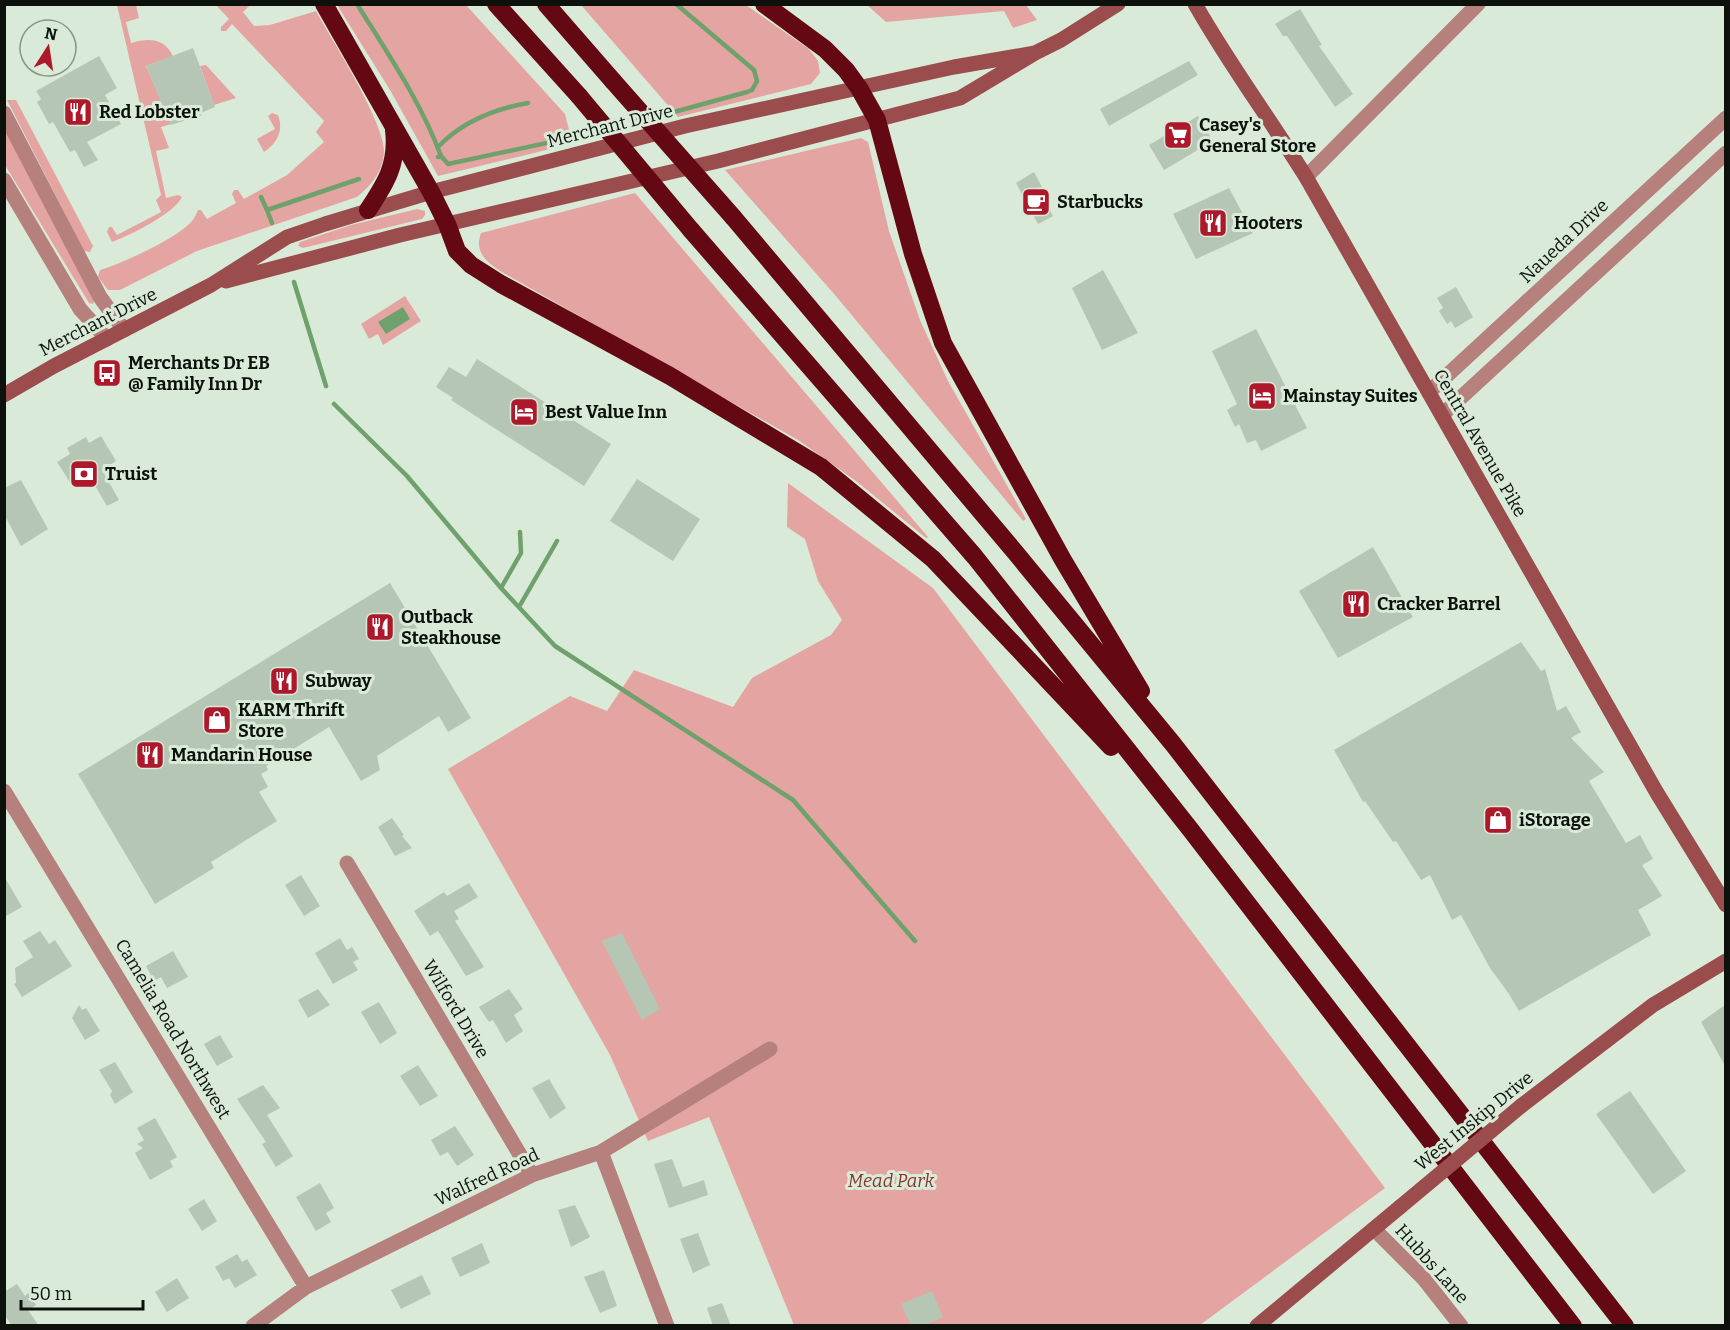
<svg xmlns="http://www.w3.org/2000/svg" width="1730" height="1330" viewBox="0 0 1730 1330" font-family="Bitter,serif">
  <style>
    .green { fill: #e4a5a2 }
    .water { fill: #6fa16d }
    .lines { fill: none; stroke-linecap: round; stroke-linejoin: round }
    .stream { stroke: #6fa16d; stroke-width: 4.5 }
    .building { fill: #b5c6b4 }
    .street { stroke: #b6807d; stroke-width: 15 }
    .secondary { stroke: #9a4d4c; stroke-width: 15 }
    .highway { stroke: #640914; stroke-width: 18 }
    .secondary-bridge { stroke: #9a4d4c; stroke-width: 15 }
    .highway-bridge { stroke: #640914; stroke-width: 18 }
    .labels { text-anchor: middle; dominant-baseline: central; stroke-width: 6; stroke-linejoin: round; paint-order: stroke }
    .poi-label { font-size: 18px; font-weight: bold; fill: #0c120b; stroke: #d9ebd8; text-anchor: start }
    .street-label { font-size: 18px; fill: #0c120b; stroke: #d9ebd8 }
    .park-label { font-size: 18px; font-style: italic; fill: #8b3233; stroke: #d9ebd8 }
  </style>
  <rect width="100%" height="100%" fill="#d9ebd8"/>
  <path class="green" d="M117,5l3,1 16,-1 3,13 -13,4 5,21c17,-5 33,-6 42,13l-27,10 25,58 -10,3 8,21 -13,3 10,47 12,-3 4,2c-8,17 -52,38 -70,45l-5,-10 2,-5h3l5,8 44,-23 -5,-12 5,-5z
    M216,5h34l-7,7 11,14 16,-1 46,-14c16,29 67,109 68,139 0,20 -12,35 -27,47l-160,54 -77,39h-12l-10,-13 2,-7c23,-7 71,-29 88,-45 5,-4 8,-10 10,-15h3l6,9 29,-16 -4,-9 2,-4h4l6,9 43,-24 37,-33 -8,-10 8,-11 -92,-97 -6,7h-5v-4l8,-8z
    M337,5h129l99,109 5,20 12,-2 6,8 -150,36 -48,-86z
    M581,5h165l63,44 9,12 2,12 -9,11 -133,33z
    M867,5h159l11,15 -24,8 -9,-17 -118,11z
    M206,65l30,33 -22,7 -14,-39z
    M7,100h9l77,146 -3,6 -6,-1z
    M272,113l6,2c6,16 -1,28 -14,37l-7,-13 18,-10 -7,-13z
    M5,128l89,172 -1,4 -4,-1 -84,-138z
    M861,138l7,4 21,89 31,89 28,61 78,138 -3,2 -188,-226 -110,-125z
    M635,193l293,344 -2,1 -70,-57 -58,-41 -298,-169c-14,-10 -26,-19 -19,-38z
    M417,209l8,2v4l-3,4 -119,29 -5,-2 2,-4 51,-17z
    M405,296l16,25 -38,24 -5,-11 -9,5 -8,-15z
    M788,483l145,105 452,600 -185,137h-406l-85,-208 -61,24 -38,-86 -162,-286 122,-73 37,15 27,-41 99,37 19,-29 79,-43 11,-15 -24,-39 -13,-42 -18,-12z"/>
  <path class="water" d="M403,307l7,12 -24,15 -8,-12z"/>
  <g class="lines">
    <path class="stream" d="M357,4c31,50 64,98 84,152l-3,1 3,-1 7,8 136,-29
      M674,112l73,-20 5,-2 5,-9 -3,-11 -78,-66
      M438,147c24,-25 56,-38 90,-44
      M261,197l6,13
      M272,223l-5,-13 92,-31
      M294,282l32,104
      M334,404l73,72 94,112 54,58 238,154 122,141
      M501,588l20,-35 -1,-21
      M519,607l38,-66"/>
  </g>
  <path class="building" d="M1300,9l22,36 -3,1 34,48 -18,13 -48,-71h-4l-8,-12z
    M193,48l22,59 -14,6 1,2 -31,10 -25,-59z
    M99,56l18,32 -12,7 16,29 -34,18 11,18 -14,7 -9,-17 -5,2 -17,-30 -4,2 -12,-22 4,-3 -5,-8z
    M1189,61l9,14 -89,51 -9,-17z
    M1198,116l15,25 -49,29 -15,-25z
    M1034,172l8,15 -4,1 15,28 -15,8 -22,-41z
    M1229,188l24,45 -57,26 -23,-45z
    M1103,270l35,63 -36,17 -30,-62z
    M1456,287l17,30 -18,11 -4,-7 -4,3 -8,-13 4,-3 -6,-10z
    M1256,329l51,99 -46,23 -5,-11 -9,3 -8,-19 -4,3 -8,-17 10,-6 -25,-53z
    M477,359l134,85 -27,42 -133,-86 2,-2 -17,-11 13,-20 17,10z
    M101,436l15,25 -14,9 17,30 -12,6 -17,-29 -17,10 -16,-25 13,-8 -3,-6 19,-11 3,6z
    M637,479l63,40 -27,42 -63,-40z
    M21,480l27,49 -27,17 -17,-32v-26z
    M1373,547l40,70 -75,41 -39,-67z
    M390,583l81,135 -23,14 -9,-16 -62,40 3,14 -19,11 -32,-54 -63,39 2,4 -7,4 7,13 -9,5 18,29 -66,41 3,6 -59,36 -77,-130z
    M1521,642l20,29 4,-2 12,42 9,-5 15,26 -10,6 33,34 -15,9 37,62 14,-8 13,24 -11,6 20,31 -24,14 13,25 -132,76 -10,-17 -19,-26 -29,-53 -9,5 -22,-45 -9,5 -25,-39 -3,1 -28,-41 -2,1 -29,-52z
    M392,818l12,17 -2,1 10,12 -17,8 -17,-29z
    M301,875l19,31 -16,10 -19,-31z
    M4,876l18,31 -18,10z
    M469,883l9,14 -24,14 5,8 -4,2 29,46 -18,9 -28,-45 -8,5 -16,-25 30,-19 3,4z
    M40,931l9,13 6,-4 17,26 -50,31 -8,-13 2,-1 -1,-15 18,-11 -10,-16z
    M622,933l38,76 -18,11 -40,-79z
    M340,938l7,12 5,-3 7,12 -6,3 5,8 -25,14 -18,-31z
    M173,951l15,26 -21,11 -6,-11 -7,4 -8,-15z
    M318,989l12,16 -22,13 -10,-18z
    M509,989l14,20 -9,6 9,16 -17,12 -13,-23 -4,2 -10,-15z
    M379,1002l18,31 -17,11 -19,-32z
    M79,1005l3,5 4,-2 14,23 -15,9 -13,-22z
    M1725,1005v61l-24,-44z
    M220,1035l13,22 -16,9 -13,-22z
    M115,1062l18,30 -18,12 -5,-9 2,-4 -13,-21z
    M418,1065l20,31 -18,10 -20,-30z
    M549,1079l17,29 -16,11 -18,-31z
    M263,1085l17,23 -13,7 26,41 -17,11 -14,-23 4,-2 -29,-43z
    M1630,1091l56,80 -33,23 -57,-80z
    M155,1118l22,39 -7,4 3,6 -23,13 -15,-27 8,-5 -6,-4 7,-4 -7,-12z
    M455,1126l19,29 -17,11 -9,-14 -8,4 -9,-16z
    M672,1159l11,28 21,-7 4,15 -39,13 -15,-44z
    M320,1183l14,25 -8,5 5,9 -15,9 -20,-34z
    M204,1199l13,22 -15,10 -14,-22z
    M575,1205l15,32 -19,10 -13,-37z
    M698,1233l12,32 -17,8 -13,-34z
    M482,1243l8,20 -30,14 -9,-19z
    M237,1254l5,8 5,-3 10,16 -22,13 -6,-10 -6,3 -8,-14z
    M604,1270l13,36 -17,7 -16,-36z
    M422,1275l9,19 -30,15 -10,-19z
    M177,1278l12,20 -22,14 -12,-20z
    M17,1284l8,12 3,-3 8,12 -8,5 11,16h-27l-8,-12v-22z
    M932,1291l11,26 -19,9h-13l-10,-22z
    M722,1303l9,23h-18l-6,-18z"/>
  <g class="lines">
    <path class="street" d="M4,113l96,184 24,33
      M1306,177l172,-173
      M4,180l76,129 27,30
      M1429,392l297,-274
      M1442,415l284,-262
      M4,791l302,496
      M347,863l185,312
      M601,1152l66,174
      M1374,1229l50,50 37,47
      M253,1326l53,-39 226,-112 69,-23 169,-103"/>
    <path class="secondary" d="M1195,4c34,60 75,115 111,173l351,616 69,112
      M226,281l174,-46 318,-74 242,-63 75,-45 26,-13 57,-36
      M4,395l50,-29 157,-81 76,-48 38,-13 106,-32 254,-66 269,-59 81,-14
      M1521,1106l132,-101 73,-44
      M1257,1326l143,-119"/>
    <path class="highway" d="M324,4l107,188 16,32 10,27 14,14 30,19 169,92 151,91 112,92 178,188
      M496,4l83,92
      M546,4l67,77
      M764,4l61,45 21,21 13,18 18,32 36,134 30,89 120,217 78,131
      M368,210c18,-27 30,-46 26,-80
      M733,217l282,335 158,192 452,582
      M691,230l284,327 215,272 383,497"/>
    <path class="secondary-bridge" d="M1400,1207l121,-101"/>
    <path class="highway-bridge" d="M613,81l120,136
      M579,96l112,134"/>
  </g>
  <defs>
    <g id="restaurant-square" transform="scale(1.5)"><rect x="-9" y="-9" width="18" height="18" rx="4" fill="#ad182a" stroke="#d9ebd8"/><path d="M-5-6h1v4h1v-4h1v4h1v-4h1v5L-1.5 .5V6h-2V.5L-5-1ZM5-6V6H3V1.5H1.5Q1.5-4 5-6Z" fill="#fff"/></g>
    <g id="supermarket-square" transform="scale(1.5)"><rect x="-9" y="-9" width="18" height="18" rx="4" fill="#ad182a" stroke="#d9ebd8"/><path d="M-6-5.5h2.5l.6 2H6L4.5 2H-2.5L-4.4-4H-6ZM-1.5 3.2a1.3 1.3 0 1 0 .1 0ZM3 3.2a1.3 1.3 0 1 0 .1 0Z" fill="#fff"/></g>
    <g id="cafe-square" transform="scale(1.5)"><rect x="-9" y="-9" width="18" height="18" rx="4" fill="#ad182a" stroke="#d9ebd8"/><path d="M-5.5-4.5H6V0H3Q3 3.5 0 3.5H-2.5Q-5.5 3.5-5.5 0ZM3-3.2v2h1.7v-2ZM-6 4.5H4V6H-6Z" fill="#fff"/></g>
    <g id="bus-square" transform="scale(1.5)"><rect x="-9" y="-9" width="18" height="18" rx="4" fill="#ad182a" stroke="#d9ebd8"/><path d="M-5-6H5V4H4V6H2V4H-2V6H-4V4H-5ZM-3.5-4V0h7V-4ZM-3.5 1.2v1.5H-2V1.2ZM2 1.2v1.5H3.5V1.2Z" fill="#fff"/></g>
    <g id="hotel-square" transform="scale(1.5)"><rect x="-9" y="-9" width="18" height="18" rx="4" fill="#ad182a" stroke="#d9ebd8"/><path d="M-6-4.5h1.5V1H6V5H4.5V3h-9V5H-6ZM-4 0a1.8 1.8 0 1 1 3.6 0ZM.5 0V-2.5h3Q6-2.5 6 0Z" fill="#fff"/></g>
    <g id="bank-square" transform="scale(1.5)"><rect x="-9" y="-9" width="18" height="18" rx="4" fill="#ad182a" stroke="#d9ebd8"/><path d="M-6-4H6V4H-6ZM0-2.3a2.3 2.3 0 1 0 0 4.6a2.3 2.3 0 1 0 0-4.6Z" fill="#fff"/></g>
    <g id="shop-square" transform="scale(1.5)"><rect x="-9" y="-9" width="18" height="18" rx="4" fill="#ad182a" stroke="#d9ebd8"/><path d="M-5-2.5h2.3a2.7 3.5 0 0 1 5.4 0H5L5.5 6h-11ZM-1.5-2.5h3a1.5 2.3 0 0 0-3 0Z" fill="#fff"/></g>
  </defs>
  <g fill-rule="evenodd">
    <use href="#restaurant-square" x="78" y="112"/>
    <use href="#supermarket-square" x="1178" y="135"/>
    <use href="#cafe-square" x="1036" y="202"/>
    <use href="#restaurant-square" x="1213" y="223"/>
    <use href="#bus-square" x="107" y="373"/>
    <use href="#hotel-square" x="1262" y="396"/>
    <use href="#hotel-square" x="524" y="412"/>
    <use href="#bank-square" x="84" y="474"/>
    <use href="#restaurant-square" x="1356" y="604"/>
    <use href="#restaurant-square" x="380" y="627"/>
    <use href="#restaurant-square" x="284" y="681"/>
    <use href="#shop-square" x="217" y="720"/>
    <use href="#restaurant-square" x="150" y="755"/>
    <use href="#shop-square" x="1498" y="820"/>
  </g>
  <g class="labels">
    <g class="poi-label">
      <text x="99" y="112">Red Lobster</text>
      <text x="1199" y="125">Casey's<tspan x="1199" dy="21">General Store</tspan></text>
      <text x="1057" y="202">Starbucks</text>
      <text x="1234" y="223">Hooters</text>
      <text x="128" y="363">Merchants Dr EB<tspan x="128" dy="21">@ Family Inn Dr</tspan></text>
      <text x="1283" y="396">Mainstay Suites</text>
      <text x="545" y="412">Best Value Inn</text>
      <text x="105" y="474">Truist</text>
      <text x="1377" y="604">Cracker Barrel</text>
      <text x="401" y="617">Outback<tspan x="401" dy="21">Steakhouse</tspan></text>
      <text x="305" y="681">Subway</text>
      <text x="238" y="710">KARM Thrift<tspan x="238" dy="21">Store</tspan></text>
      <text x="171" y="755">Mandarin House</text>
      <text x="1519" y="820">iStorage</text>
    </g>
    <g class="street-label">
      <text transform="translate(610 126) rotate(-14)">Merchant Drive</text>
      <text transform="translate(1564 241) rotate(-43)">Naueda Drive</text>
      <text transform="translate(98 322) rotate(-27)">Merchant Drive</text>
      <text transform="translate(1480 443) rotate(60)">Central Avenue Pike</text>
      <text transform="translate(456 1009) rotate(59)">Wilford Drive</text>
      <text transform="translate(173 1029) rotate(59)">Camelia Road Northwest</text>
      <text transform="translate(1474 1121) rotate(-39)">West Inskip Drive</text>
      <text transform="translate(487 1177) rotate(-25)">Walfred Road</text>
      <text transform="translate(1432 1264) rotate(48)">Hubbs Lane</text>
    </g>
    <g class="park-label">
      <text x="891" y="1181">Mead Park</text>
    </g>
  </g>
  <rect width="1730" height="1330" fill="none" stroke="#0c120b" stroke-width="12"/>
  <g transform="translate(48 48) rotate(12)"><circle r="28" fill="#d9ebd8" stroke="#879486" stroke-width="1.5"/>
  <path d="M0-4.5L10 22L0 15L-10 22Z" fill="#ad182a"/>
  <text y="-9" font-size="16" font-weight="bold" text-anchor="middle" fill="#0c120b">N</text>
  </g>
  <path d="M21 1300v9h122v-9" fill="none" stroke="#0c120b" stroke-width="3"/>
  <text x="30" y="1300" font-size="18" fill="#0c120b" stroke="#d9ebd8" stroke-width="4.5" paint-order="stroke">50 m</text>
</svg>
